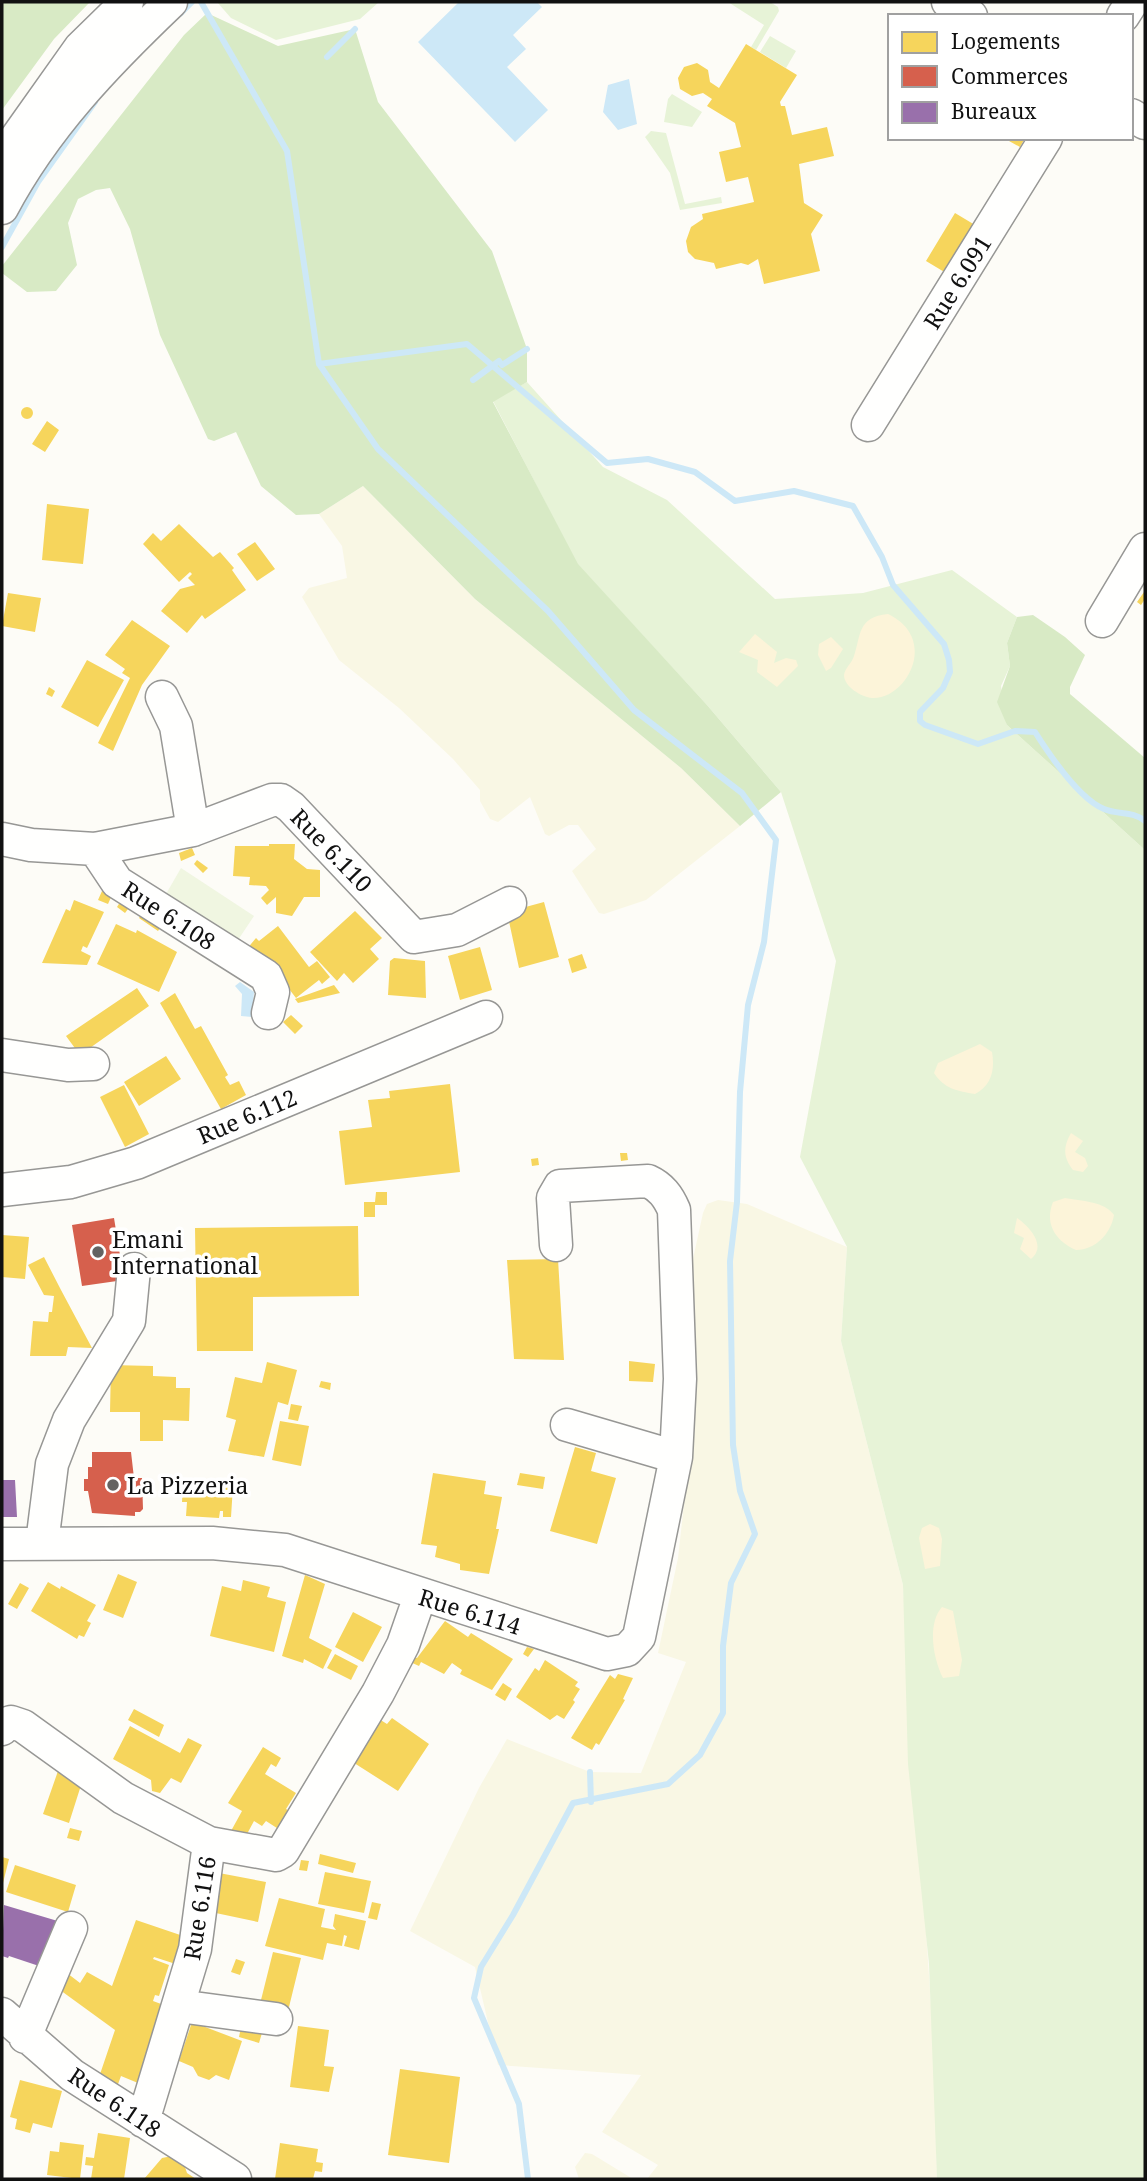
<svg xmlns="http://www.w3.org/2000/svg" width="1147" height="2181" viewBox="0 0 1147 2181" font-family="'Noto Serif',serif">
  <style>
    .farmland { fill: #f9f7e4 }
    .green { fill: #e7f3d7 }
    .forest { fill: #d8eac5 }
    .sand { fill: #fcf4d9 }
    .pitch { fill: #f0f6e1 }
    .water { fill: #cde8f7 }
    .homes { fill: #f6d55c }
    .shops { fill: #d6604d }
    .offices { fill: #9970ab }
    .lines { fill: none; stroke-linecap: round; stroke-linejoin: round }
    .stream { stroke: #cde8f7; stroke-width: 6 }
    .minor-casing { stroke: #979795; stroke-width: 35 }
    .minor { stroke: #fffffe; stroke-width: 32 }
    .poi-dot { fill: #646362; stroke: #fff; stroke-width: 2.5 }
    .labels { text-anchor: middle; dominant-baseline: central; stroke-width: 7; stroke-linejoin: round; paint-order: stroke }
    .street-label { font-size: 23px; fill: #111; stroke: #fff }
    .poi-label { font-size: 23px; fill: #111; stroke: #fff; text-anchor: start }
  </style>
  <rect width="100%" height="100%" fill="#fdfcf7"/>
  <path class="farmland" d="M363,486l112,113 206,169 59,58 -94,74 -42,14 -5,-1 -27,-42 24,-22 -18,-24h-9l-20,11 -4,-2 -15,-37 -32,25 -8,-3 -10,-18v-11l-27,-31 -54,-51 -60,-48 -37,-63 7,-9 38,-10 -5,-32 -23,-32z
    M718,1200l29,4 100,43 -6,94 62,244 32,481 2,113h-290l11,-14 -56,-33 39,-57 -143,-10 -23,-98 -65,-36 69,-143 28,-49 83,33 51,1 45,-111 -28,-9 20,-95 7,-63 1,-204 17,-78 4,-9z
    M585,2153l7,1 41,25h-54l-4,-12z"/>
  <path class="green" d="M217,2h162l-19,17 -84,21 -45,-22z
    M728,2h42l8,5 1,4 -23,39 -5,-3 13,-22z
    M770,36l26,15 -10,17 -26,-16z
    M672,94l30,18 -10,15 -28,-5 4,-23z
    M651,131l15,2 19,71 36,-7 1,6 -42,7 -10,-37 -25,-36z
    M527,382l76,85 64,33 108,99 88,-6 89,-23 65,47 -10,26 3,23 -9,20 6,39 138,125v1329h-208l-8,-215 -21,-200 -5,-179 -62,-244 6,-94 -47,-90 36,-196 -55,-169 -74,-87 -130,-141 -84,-163z"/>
  <path class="forest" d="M2,2h88l-36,37 -52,71z
    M207,13l71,33 77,-17 23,73 114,149 35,98v33l-34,20 85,162 129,141 74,87 -41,34 -59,-58 -206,-169 -112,-113 -44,28 -23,1 -35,-29 -25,-54 -22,9 -6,-2 -48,-104 -30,-106 -20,-41 -14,2 -18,9 -10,24 9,42 -21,26 -29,1 -25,-19v-7l182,-231z
    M1033,615l32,22 20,18 -15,32v7l75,64v92l-138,-125 -10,-23 13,-36 -3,-23 10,-26z"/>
  <path class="sand" d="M888,614c52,25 18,86 -16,84 -10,-1 -28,-11 -28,-23 1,-7 8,-12 10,-19 7,-20 3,-39 34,-42z
    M755,634l22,18 -3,11 12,-5 10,2 2,6 -21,21 -20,-15 1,-12 -19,-8z
    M831,637l12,12 -12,19 -5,3 -8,-16 1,-11z
    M980,1044l12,8c3,17 0,33 -17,42 -17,-3 -31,-5 -41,-21l4,-10z
    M1071,1133l12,8 -8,11 10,6 3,8 -5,6 -10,-2c-10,-13 -10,-23 -2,-37z
    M1065,1198c16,3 39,3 49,17 -3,18 -18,35 -38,35 -20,-9 -32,-26 -23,-48z
    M1017,1218c13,9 30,28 14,41l-11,-10 4,-11 -10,-5z
    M930,1524l9,4 3,11 -2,27 -15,3 -6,-31 3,-10z
    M942,1607l11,4 9,49 -3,16 -16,2c-10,-20 -16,-54 -1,-71z"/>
  <path class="pitch" d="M181,868l73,48 -16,24 -72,-46z"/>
  <path class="water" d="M459,2h78l5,5 -29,28 13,14 -19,18 41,43 -33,32 -97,-100z
    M629,79l8,45 -19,6 -15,-18 5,-27z
    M240,982l14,10 -2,25 -11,-1 1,-22 -7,-8z"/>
  <path class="homes" d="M746,44l51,31 -17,27 1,4h4l7,29 35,-8 7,29 -35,8 5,39 19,12 -12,19 9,37 -56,13 -6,-25 -10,6 -7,-2 -25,6 -2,-6 -19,-4 -7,-7 -2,-11 5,-14 12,-8 -1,-5 52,-12 -6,-25 -22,5 -7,-30 22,-5 -6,-24 -28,-17 5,-7 -9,-6 -11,3 -12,-7 -2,-11 6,-11 13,-4 11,7 2,12 9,6z
    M1011,138h14l-5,9 -11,-6z
    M955,213l20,12 -29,48 -20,-12z
    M21 413a6 6 0 1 1 12 0a6 6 0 1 1-12 0Z
    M47,421l12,9 -14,22 -13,-8z
    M47,504l42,5 -6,55 -41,-4z
    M179,524l34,33 7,-5 14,16 -2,2 14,20 -41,29 -3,-4 -15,18 -26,-22 19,-22 15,-4 -7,-7 4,-4 -2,-2 -11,10 -36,-38 10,-11 8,8z
    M255,542l20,27 -18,12 -20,-27z
    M1144,592l1,7 -4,6 -4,-3z
    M8,593l33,5 -6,34 -33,-6z
    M132,620l38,26 -28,39 -29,66 -15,-8 32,-65 -8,-5 3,-4 -20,-14z
    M87,660l37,20 -26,47 -37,-20z
    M49,687l6,4 -3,6 -6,-3z
    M269,844h26l-1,15 13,10 13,1v27h-16l-12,19 -16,-3v-16l-9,8 -6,-7 8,-8 -3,-4 -17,-1 1,-8 -17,-1 2,-30h34z
    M192,848l3,7 -14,6 -2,-8z
    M197,860l11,8 -5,5 -9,-9z
    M102,891l10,4 -4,9 -10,-4z
    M122,899l9,6 -6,8 -8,-6z
    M74,900l30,12 -17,36 -4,-2 -2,5 10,5 -4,9 -45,-2 24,-54 4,2z
    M544,902l15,55 -40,11 -12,-56z
    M355,911l27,27 -12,11 9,10 -26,24 -9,-10 -7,8 -27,-29z
    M143,912l19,13 -4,6 -19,-13z
    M116,924l20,9 1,-3 40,22 -18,40 -62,-28z
    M278,926l31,41 8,-6 13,16 -8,7 -3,-4 -23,18 -20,-26 -30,-22 10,-12 3,3z
    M480,947l12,43 -32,10 -12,-44z
    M582,954l5,14 -15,5 -4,-14z
    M394,958l31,3 1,37 -38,-3 2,-34z
    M334,985l6,8 -42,10 -3,-4z
    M137,988l12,18 -69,49 -14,-19z
    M175,993l20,36 6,-3 27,49 -3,2 5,8 9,-4 7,14 -25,14 -61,-106z
    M291,1015l12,11 -8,8 -12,-12z
    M166,1056l15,23 -42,27 -15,-24z
    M450,1084l10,88 -115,13 -6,-54 33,-4 -4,-27 22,-2 -1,-7z
    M124,1085l25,49 -24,13 -25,-50z
    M620,1153h7l1,7 -7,1z
    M538,1158l1,7 -7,1 -1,-7z
    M376,1192h11v13h-12v12h-11v-15h11z
    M358,1226l1,70 -106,1v54h-56l-2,-123z
    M2,1235l27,2 -4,42 -23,-2z
    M44,1257l17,33 31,58 -24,-1 -2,9h-36l3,-35 15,1 1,-10h3l2,-16 -10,-1 -16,-30z
    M558,1259l6,101 -50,-1 -7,-99z
    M629,1361l26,3 -2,18 -24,-1z
    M267,1362l30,8 -9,35 -10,-3 -14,55 -36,-6 8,-31 -10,-3 9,-40 27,6z
    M111,1365l42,1v10l23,1v11h14l-1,33 -26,-1v21h-23v-29h-30z
    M321,1381l10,2 -1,7 -11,-3z
    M291,1404l11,2 -4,15 -10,-2z
    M280,1421l29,5 -8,40 -29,-6z
    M575,1447l21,6 -5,18 25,7 -19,66 -47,-13z
    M433,1473l53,8 -2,13 18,3 -6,32h3l-10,45 -29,-4v-6l-25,-7 2,-11 -16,-2z
    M520,1473l25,4 -2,12 -26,-4z
    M183,1483l50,3 -2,31h-8v-6h-3l-1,7 -33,-2 1,-14h-5z
    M118,1574l19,8 -14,36 -20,-8z
    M305,1575l20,9 -16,54 23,12 -9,19 -19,-10 -1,4 -21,-7z
    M243,1580l27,7 -3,10 19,5 -12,50 -64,-16 12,-50 19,5z
    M48,1582l12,7 1,-3 35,19 -9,16 4,2 -7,14 -5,-2 -2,4 -46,-28z
    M20,1583l9,5 -12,21 -9,-5z
    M353,1612l29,15 -19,35 -28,-15z
    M445,1621l23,16 3,-4 42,26 -21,31 -32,-16 2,-4 -10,-7 -8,11 -23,-12 -2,4 -11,-5 2,-6 7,3z
    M527,1647l7,2 -6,8 -5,-3z
    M335,1654l23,12 -7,14 -24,-12z
    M545,1660l33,22 -3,4 5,3 -7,11 2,2 -11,17 -7,-4 -7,5 -34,-23 19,-29 4,3z
    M618,1674l15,4 -10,21 2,1 -26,45 -3,-2 -4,7 -21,-12 39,-63 5,4z
    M503,1683l9,6 -7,12 -10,-6z
    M134,1709l30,16 -5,12 -31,-17z
    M392,1718l37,26 -31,47 -47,-30 28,-42 8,5z
    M130,1726l50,27 8,-15 14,7 -21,38 -10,-5 -11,15 -8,-2 -1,-11 -38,-21z
    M263,1747l18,11 -5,9 -5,-3 -6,10 31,19 -10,16 5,3 -11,18 -14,-9 -4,5 -8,-5 -7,13 -16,-3 11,-20 -14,-8z
    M58,1771l25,8 -14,44 -26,-9z
    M70,1828l12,3 -3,10 -12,-3z
    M320,1854l36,9 -3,10 -35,-9z
    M2,1857l7,2 -6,24h-1z
    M301,1860l8,1 -2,10 -8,-1z
    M15,1865l61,20 -8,27 -62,-20z
    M325,1872l46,9 -7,32 -46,-9z
    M219,1873l47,9 -8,40 -47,-10z
    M279,1898l46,11 -4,18 15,3 -3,-4 2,-12 31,7 -7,29 -15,-4 3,-10 -3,-1 -2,11 -15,-3 -4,17 -58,-14z
    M372,1902l9,2 -4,16 -9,-2z
    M136,1920l59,20 -10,27 -31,-10 -1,2 16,6 -10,31 -4,-1 -2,6 19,7 -34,75 -17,-7 -7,19 -17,-12 18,-53 -55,-40 7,-17 13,10 7,-11 25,14z
    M273,1952l28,6 -12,49 -28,-7z
    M236,1959l9,3 -5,13 -9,-3z
    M192,2022l50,19 -13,39 -13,-5 -7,5 -11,-4 -5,-9 -14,-6z
    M298,2026l31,4 -5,36 10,1 -5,25 -39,-5z
    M241,2027l21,6 -3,10 -20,-6z
    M400,2069l60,8 -11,86 -61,-8z
    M20,2080l42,11 -10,37 -19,-5 -3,10 -15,-4 2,-10 -7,-2z
    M98,2133l32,5 -6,41h-33l2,-13 -8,-1 1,-8 8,1z
    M60,2142l24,3 -4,34 -33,-4 3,-24 9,1z
    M280,2143l38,6 -2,13 7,1 -1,9 -7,-1 -2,8h-38z
    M172,2156l12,8 3,9 9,6h-52l18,-21z"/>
  <path class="shops" d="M114,1218l10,62 -42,6 -10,-61z
    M92,1452h39l3,26h8l1,31 -3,3h-5v4l-43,-3 -4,-22h-4v-12h4v-12h4z"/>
  <path class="offices" d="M2,1480h13l2,37h-15z
    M4,1905l57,17 -19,45 -33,-11 -1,2 -6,-2z"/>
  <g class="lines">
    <path class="stream" d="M201,2l86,149 32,213 59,85 170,162 86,99 108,83 34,47 -12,102 -16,63 -8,87 -3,110 -7,59 3,184 7,46 15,43 -24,49 -8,63v67l-23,42 -32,29 -95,19 -60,112 -32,52 -7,31 45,106 9,75
      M180,14l12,-12
      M327,57l28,-28
      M2,247l36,-65 57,-80
      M319,364l148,-20 140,119 41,-4 47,13 40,29 59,-10 59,15 29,51 11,28 51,59 5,16 1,12 -7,16 -23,24v9l5,4 53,19 37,-13 20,1c14,22 44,67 69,77 14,6 29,2 41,12
      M473,380l26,-19 3,4 25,-16
      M590,1772l1,30"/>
    <g class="minor-casing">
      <path id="minor" d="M948,2l23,14
        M1123,16l9,-14
        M1131,115l14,8
        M2,158l78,-110 47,-46
        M2,208c43,-81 104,-144 169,-206
        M868,425l178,-287
        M1102,621l43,-72
        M162,697l14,29 17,104
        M2,839l29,6 64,4 22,33 149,94 7,16 -5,21
        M95,849l98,-19 79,-30h9l10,7 123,130 43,-7 53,-27
        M2,1055l66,10 25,-1
        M2,1190l69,-8 65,-19 350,-146
        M556,1245l-3,-47 7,-12 88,-5c13,6 20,15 26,29l6,169 -4,78
        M42,1543l10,-79 17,-44 60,-99 5,-52
        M2,1544l210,-1 73,7 322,104 20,-4 12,-13 37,-180 -109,-32
        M2,1729l3,-5 6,-2 12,4 100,72 86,45 -14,106 -52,172
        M209,1843l67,12 7,-4 95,-158 25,-48 17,-49
        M179,2006l97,13
        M2,2014l70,61 163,104
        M25,2037l46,-109"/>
    </g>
    <use href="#minor" class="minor"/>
  </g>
  <g class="poi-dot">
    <circle cx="98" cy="1252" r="7"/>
    <circle cx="113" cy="1485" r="7"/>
  </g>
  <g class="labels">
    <g class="street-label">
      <text transform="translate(957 282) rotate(-58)">Rue 6.091</text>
      <text transform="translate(332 850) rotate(46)">Rue 6.110</text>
      <text transform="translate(169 915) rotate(33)">Rue 6.108</text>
      <text transform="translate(247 1116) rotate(-23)">Rue 6.112</text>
      <text transform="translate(470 1611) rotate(17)">Rue 6.114</text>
      <text transform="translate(199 1908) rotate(-81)">Rue 6.116</text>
      <text transform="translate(115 2102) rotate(34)">Rue 6.118</text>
    </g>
    <g class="poi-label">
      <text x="112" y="1239">Emani<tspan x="112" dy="26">International</tspan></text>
      <text x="127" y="1485">La Pizzeria</text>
    </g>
  </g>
  <rect width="1147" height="2181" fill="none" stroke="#111111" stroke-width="7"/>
  <rect x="888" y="14" width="245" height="126" fill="#ffffff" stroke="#a0a0a0" stroke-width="2"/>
  <rect x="902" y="32" width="35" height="21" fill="#f6d55c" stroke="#a0a0a0" stroke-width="2"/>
  <text x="951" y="49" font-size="21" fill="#111111">Logements</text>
  <rect x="902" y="66" width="35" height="21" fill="#d6604d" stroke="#a0a0a0" stroke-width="2"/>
  <text x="951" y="84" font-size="21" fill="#111111">Commerces</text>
  <rect x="902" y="102" width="35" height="21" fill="#9970ab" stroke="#a0a0a0" stroke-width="2"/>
  <text x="951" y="119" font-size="21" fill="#111111">Bureaux</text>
</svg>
